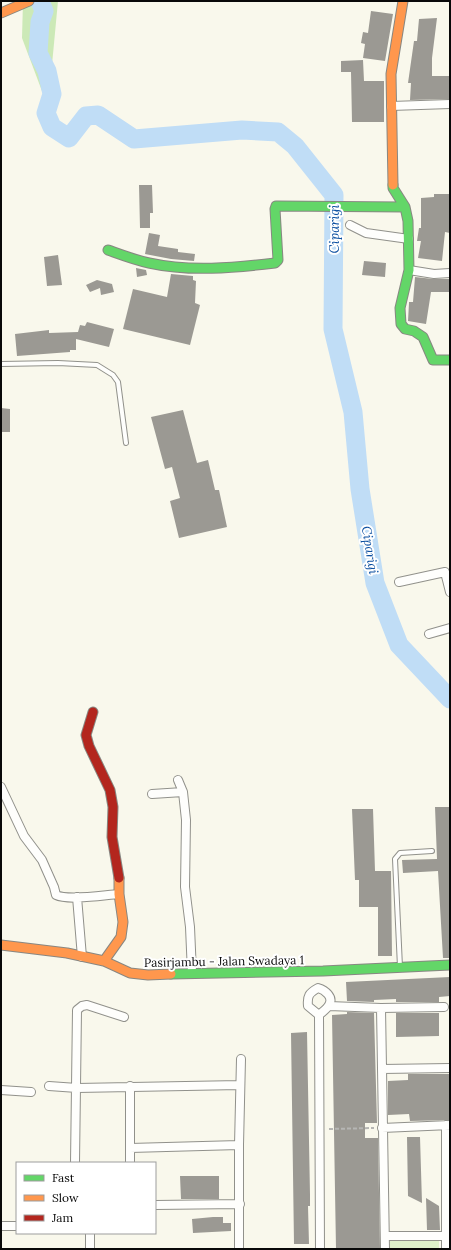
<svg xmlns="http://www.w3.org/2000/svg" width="451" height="1250" viewBox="0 0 451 1250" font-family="Lora,serif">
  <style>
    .green { fill: #def1ca }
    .forest { fill: #cce9b7 }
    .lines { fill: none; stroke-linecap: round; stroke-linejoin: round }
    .river { stroke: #c0ddf6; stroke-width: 19 }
    .building { fill: #9b9993 }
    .lane-casing { stroke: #91918b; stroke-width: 6 }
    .street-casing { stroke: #91918b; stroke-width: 10 }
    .fast-casing { stroke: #888782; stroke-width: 11 }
    .slow-casing { stroke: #888782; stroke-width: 11 }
    .jam-casing { stroke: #888782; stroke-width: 11 }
    .path { stroke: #b6b6b4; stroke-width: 2; stroke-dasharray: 4 2; stroke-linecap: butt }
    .lane { stroke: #fefefc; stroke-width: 4 }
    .street { stroke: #fefefc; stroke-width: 8 }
    .fast { stroke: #63d668; stroke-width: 9 }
    .slow { stroke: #ff974d; stroke-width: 9 }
    .jam { stroke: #b3261e; stroke-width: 9 }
    .labels { text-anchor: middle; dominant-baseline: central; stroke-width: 4; stroke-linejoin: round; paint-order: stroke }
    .street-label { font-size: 12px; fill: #090909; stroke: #fff }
    .water-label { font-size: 13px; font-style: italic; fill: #0d50a1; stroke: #fff }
  </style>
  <rect width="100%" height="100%" fill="#f9f8ec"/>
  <path class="green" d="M387,1239h52v10h-52z"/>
  <path class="forest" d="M23,1h35l-10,106 -26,-69z"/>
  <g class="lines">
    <path class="river" d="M40,1l4,10 -4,11 -2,31 9,18 5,23 -6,19 6,14 17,11 17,-22 12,-1 36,24 108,-9 36,2 17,14 39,49 -1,134 20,83 7,77 15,94 24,62 51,54"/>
  </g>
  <path class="building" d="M371,11l22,3 -8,47 -22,-3 2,-14 -4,-1 2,-11 5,1z
    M437,18l-5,40v18h18v23l-40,1 1,-17h-3l6,-42h3l2,-22z
    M363,60l1,21h20v41h-32l-1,-50h-10v-11z
    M139,185h13l1,28h-3v15h-10z
    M434,194h16v39l-5,-1 -3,29 -24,-3 3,-17h-4l2,-13h2v-30l13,-1z
    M149,233l11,2 -2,11 20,3v3l17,2 -1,7 -23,-2 -26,-5z
    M58,255l4,30 -15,1 -3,-29z
    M364,261l22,2 -1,14 -23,-2z
    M136,268l10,2 1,5 -10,2z
    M171,274l22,2v4l3,1 -1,22 5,2 -10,40 -67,-16 10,-40 34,8z
    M415,277l18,2h17v13h-19l-5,32 -18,-3 1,-18v-1h4z
    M97,280l15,4 2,8 -13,3 -1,-7 -10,4 -4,-7z
    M87,322l27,7 -5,18 -33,-8v11h-6v2l-53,4 -2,-22 34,-4v3l29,-1 2,-7 5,1z
    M1,408l9,1v23h-9z
    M183,410l14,53 11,-3 7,30h4l8,37 -48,11 -9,-37 10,-3 -8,-31 -7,2 -14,-52z
    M435,807h15v151h-7l-5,-87 -35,2 -1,-13 35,-1z
    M352,809h21l2,62h16l1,85h-14v-49h-19v-27h-4z
    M450,977v19l-11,1v5h-43v-3l-22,1v2l-27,-1 -1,-19z
    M347,1012l27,1 3,110h-12v15h13l2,111h-44l-4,-234 15,-1z
    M396,1013h43v23l-43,1z
    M307,1032l3,163v11h-2l1,38h-15l-3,-211z
    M408,1074h42v46l-40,1 -1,-7 -21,1v-34l20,-1z
    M407,1137h13l2,66 -14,-7z
    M180,1176h39v23h-38z
    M426,1198l13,8 1,24h-13z
    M213,1217h10v6h8v8l-38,2 -1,-14z"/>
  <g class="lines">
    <g class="lane-casing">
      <path id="lane" d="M1,364l57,-1 39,2 16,10 5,7 8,61
        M400,967l-5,-108 5,-6 32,-2"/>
    </g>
    <g class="street-casing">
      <path id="street" d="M391,106l59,-2
        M350,225l16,8 43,6
        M409,270l25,4 16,-1
        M399,582l46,-10 5,20
        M429,634l21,-6
        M178,780l5,12 3,28 -1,67 5,40 2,46
        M1,787l23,49 18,24 12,27 2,8c12,6 48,0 63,-1
        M152,794l31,-2
        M77,897l5,60
        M318,988c7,2 16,9 11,17 -2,4 -7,7 -10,10l-11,-9c-1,-10 1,-13 10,-18z
        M329,1006l52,2 63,-1
        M381,1008l4,241
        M319,1015l1,234
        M382,1069l68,-1
        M49,1086l28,2 163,-3
        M1,1090l30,2
        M446,1125v124
        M382,1128l68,-3
        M130,1148l109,-3
        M75,1163l2,-153 5,-4 5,-1 37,12
        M130,1163v-77
        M155,1205l85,-1
        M1,1226h16
        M90,1233v16
        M385,1236h61
        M239,1249v-104l2,-86"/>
    </g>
    <g class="fast-casing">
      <path id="fast" d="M393,185v3l12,19 3,14 1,49 -9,38 1,16 4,5 9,2 9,6 10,23h17
        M108,250c14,5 27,10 41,13 41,9 84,5 126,0l3,-3 -3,-51 1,-3 129,1
        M171,974l152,-3 127,-6"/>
    </g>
    <g class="slow-casing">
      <path id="slow" d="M1,13l28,-12
        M393,185l-2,-111 12,-73
        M1,945l66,8 37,8 26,12 18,2 23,-1
        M104,961l17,-24 2,-15 -4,-28v-16"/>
    </g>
    <g class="jam-casing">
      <path id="jam" d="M93,712l-7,23 3,11 21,44 3,17 -1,30 7,41"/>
    </g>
    <path class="path" d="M329,1129l45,-1"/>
    <use href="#lane" class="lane"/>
    <use href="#street" class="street"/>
    <use href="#fast" class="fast"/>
    <use href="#slow" class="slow"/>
    <use href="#jam" class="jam"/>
  </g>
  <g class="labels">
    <g class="street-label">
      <text transform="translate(224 961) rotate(-1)">Pasirjambu - Jalan Swadaya 1</text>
    </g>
    <g class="water-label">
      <text transform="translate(334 229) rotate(-90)">Ciparigi</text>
      <text transform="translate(370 550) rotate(81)">Ciparigi</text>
    </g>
  </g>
  <rect width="451" height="1250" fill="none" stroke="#090909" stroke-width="4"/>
  <rect x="16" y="1162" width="140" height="72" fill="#ffffff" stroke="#9d9d9d"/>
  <rect x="24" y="1175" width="20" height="6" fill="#63d668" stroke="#9d9d9d"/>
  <text x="52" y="1182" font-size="12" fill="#090909">Fast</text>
  <rect x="24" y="1195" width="20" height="6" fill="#ff974d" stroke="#9d9d9d"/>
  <text x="52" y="1202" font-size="12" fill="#090909">Slow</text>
  <rect x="24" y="1215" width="20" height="6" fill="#b3261e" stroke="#9d9d9d"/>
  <text x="52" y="1222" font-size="12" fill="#090909">Jam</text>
</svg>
